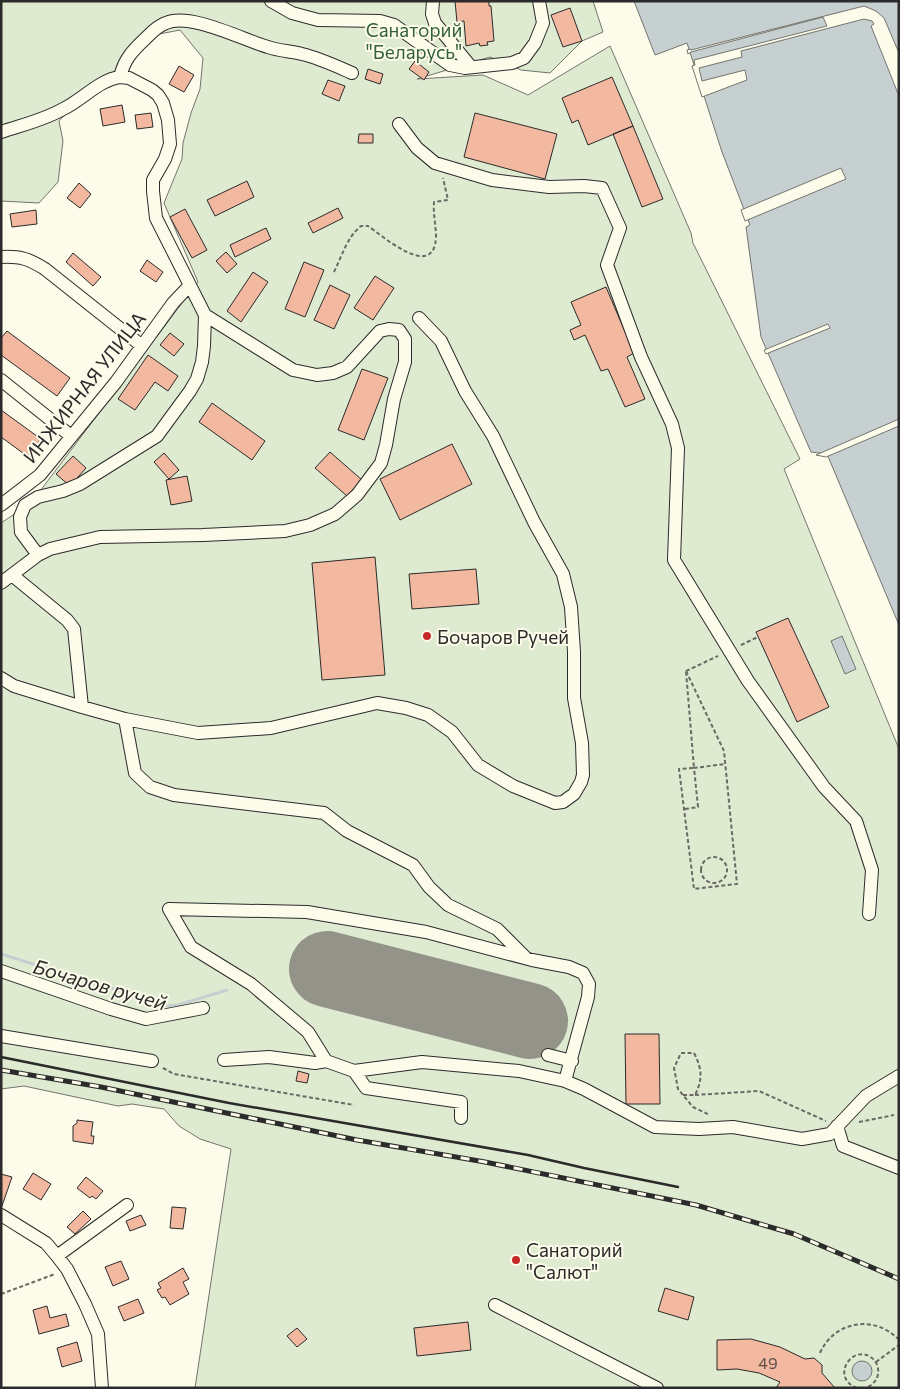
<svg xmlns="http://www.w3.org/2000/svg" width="900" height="1389" viewBox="0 0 900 1389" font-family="Commissioner,sans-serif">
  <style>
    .green { fill: #deebd1; stroke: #74746e }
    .water { fill: #c7d0d0; stroke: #74746e }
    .pier { fill: #fdfbea; stroke: #74746e }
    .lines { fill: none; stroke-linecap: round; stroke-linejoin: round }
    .stream { stroke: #c7d0d0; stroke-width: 3 }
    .runway { stroke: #94938a; stroke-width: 76 }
    .building { fill: #f2b8a0; stroke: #2b2b2b }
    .minor-casing { stroke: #2b2b2b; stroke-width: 14 }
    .path { stroke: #6a6964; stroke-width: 2; stroke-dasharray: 4 2.5; stroke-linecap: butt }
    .minor { stroke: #fdfbea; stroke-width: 12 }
    .rail-casing { stroke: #2b2b2b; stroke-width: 5 }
    .rail { stroke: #fdfbea; stroke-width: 3; stroke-dasharray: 9; stroke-linecap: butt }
    .wall { stroke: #2b2b2b; stroke-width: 2.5 }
    .poi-dot { fill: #c62828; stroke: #fdfbea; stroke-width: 2 }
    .labels { text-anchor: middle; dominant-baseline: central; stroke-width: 4; stroke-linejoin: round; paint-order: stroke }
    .number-label { font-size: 16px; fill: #5d4e48 }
    .park-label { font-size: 19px; fill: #34623c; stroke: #fdfbea }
    .street-label { font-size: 19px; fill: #2b2b2b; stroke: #fdfbea }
    .poi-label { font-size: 19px; fill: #2b2b2b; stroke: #fdfbea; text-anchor: start }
    .water-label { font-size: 20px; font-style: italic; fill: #2b2b2b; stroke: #fdfbea }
  </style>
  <rect width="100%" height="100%" fill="#fdfbea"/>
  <path class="green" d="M1,1h592l10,31 -21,9 -32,32 -29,-3 -31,-13 -73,22 66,-4 45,20 82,-49 81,187 2,10 107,216 -16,10 115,280v639h-704l36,-239 -31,-10 -21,-13 -15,-17 -32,-5 -14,2 -94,-20 -23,3v-566l30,-20 167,-221 -34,-79 18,-44 1,-16 8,-30 9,-24 3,-31 -23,-28 -31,6 -39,45 -30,17 -21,23 4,20 -5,41 -19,21 -38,-2z"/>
  <path class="water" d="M634,1h265v624l-72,-171 -16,-2 -50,-115 -15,-110 4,-2 -28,-73 -35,-109 -32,12z
    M842,636l14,33 -11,5 -14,-33z
    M852 1371a10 10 0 1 1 20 0a10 10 0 1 1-20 0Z"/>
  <path class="pier" d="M864,6l12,5 8,7 15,35v43l-28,-70 3,-2 -2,-3 -8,-2 -123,32 1,6 -43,11 3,13 43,-11 2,10 -45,17 -10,-31 3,-1 -1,-5 133,-34 -4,-9 -132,35 -3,2 -1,-4 4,-1v1z
    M841,168l5,11 -101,42 -4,-11z
    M828,324l2,4 -64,26 -2,-4z
    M899,419v7l-73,31 -10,-2z"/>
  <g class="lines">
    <path class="stream" d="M1,954l135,42 27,10 15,-1 49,-15"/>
    <path class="runway" d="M327,969l203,52"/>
  </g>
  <path class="building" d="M455,1h34v5h2l3,35 -7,1 1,3 -8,1 -1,-3 -13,3 -2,-25 -7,1z
    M570,8l12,33 -19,6 -12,-32z
    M415,61l14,11 -5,8 -15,-11z
    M179,66l15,9 -10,17 -15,-8z
    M368,69l15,5 -3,10 -15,-5z
    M612,77l21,49 -45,19 -10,-25 -6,3 -10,-25z
    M328,80l17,6 -6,15 -17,-7z
    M122,105l3,17 -22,4 -3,-17z
    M151,113l2,14 -16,2 -2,-14z
    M475,113l82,21 -12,45 -81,-22z
    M633,126l30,73 -21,8 -29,-73z
    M359,134h14v9h-15z
    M247,181l7,16 -39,19 -8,-16z
    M79,183l12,11 -11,14 -13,-10z
    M338,208l5,10 -30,15 -5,-10z
    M185,209l22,41 -15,8 -22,-41z
    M36,210l1,14 -25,3 -2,-13z
    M266,228l5,11 -36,18 -5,-12z
    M226,252l11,12 -10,9 -11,-12z
    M73,253l28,24 -8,9 -27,-24z
    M147,260l16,12 -7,10 -16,-11z
    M304,262l20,8 -19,47 -20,-8z
    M253,272l15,10 -27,40 -14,-11z
    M375,276l19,12 -21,32 -19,-12z
    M330,285l20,10 -16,34 -20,-9z
    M606,287l28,66 -7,4 18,42 -20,8 -17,-38 -7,2 -16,-36 -11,5 -4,-10 11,-5 -10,-23z
    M7,331l63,47 -13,18 -56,-41v-17z
    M170,333l14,11 -10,12 -14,-11z
    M148,355l30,21 -10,15 -13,-9 -20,28 -17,-11z
    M362,369l26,9 -24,62 -26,-10z
    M212,403l53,38 -13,19 -53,-38z
    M1,410l40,29 -14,17 -26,-19z
    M452,444l20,40 -72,36 -20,-41z
    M330,452l32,28 -15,16 -32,-28z
    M164,453l15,17 -10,9 -15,-17z
    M73,456l13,12 -16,18 -14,-12z
    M187,476l5,25 -21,4 -5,-25z
    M375,557l10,118 -63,5 -10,-117z
    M476,569l3,35 -67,5 -3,-35z
    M788,618l41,89 -32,15 -41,-90z
    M625,1034h34l1,70h-34z
    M298,1071l11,3 -2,9 -11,-2z
    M77,1120l16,2 -2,14h3l-1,8 -20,-3v-15l4,-3z
    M33,1173l18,11 -10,16 -18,-11z
    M1,1174l11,3 -10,29h-1z
    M86,1177l17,14 -7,8 -4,-3 -2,2 -13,-10z
    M172,1207l14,1 -3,21 -13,-1z
    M83,1211l8,8 -16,15 -8,-7z
    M141,1215l5,10 -16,6 -4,-10z
    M121,1261l8,18 -16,7 -8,-19z
    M183,1268l6,11 -6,3 6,12 -19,11 -5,-8 -3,1 -5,-8 4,-2 -3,-5z
    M665,1288l29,9 -6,23 -30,-9z
    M138,1299l6,14 -20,8 -6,-14z
    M47,1306l3,12 16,-4 3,12 -30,8 -6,-24z
    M468,1322l3,28 -54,6 -3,-28z
    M297,1328l10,11 -10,8 -10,-11z
    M751,1339l29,8 25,12 9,-1 8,7v8l13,15h-59l4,-6 -21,-9 -22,-4 -20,1v-30z
    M77,1342l5,19 -20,6 -5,-19z"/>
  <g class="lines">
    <g class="minor-casing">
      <path id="minor" d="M271,1l21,12 26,7 62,1 14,4 56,40 15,3 47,-5 12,-5 11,-15 8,-20 -4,-22
        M433,1l-1,13 3,9 36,44
        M399,124l18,24 18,15 57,17 57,7 35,-1 18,2 18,40 -13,37 34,92 31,67 6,24 -4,112 74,121 76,106 32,34 16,49 -3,44
        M1,132c21,-7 43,-12 62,-23 19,-9 36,-29 57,-32 4,-17 12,-26 25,-38 6,-6 12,-13 21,-16 24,-11 77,17 102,24 11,4 23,4 34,7 17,4 34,12 50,19
        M1,257c20,-1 28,2 44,12l97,77
        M1,380l70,56
        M1,505l39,-30 76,-93 57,-79 17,-18
        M38,555l-17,-23 -1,-15 5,-12 13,-8 25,-6 17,-7 77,-48 33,-45 7,-12 5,-17 2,-16 1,-31
        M12,575l55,45 7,9 8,78
        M1,583l37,-28 12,-6 50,-12 103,-2 82,-4 25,-6 25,-11 22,-19 24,-32 5,-18 8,-46 11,-37v-23l-6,-9 -10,-1 -9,2 -33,36 -14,6 -16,2 -24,-5 -88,-55 -49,-97 -3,-27v-11l12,-21 5,-15 -2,-24 -5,-17 -5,-8 -6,-5 -23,-12 -9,-1
        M1,678l13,8 68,21 43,12 73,14 73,-5 106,-25 29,5 22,7 24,17 26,33 35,21 42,17 8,-1 11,-8 7,-12 2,-7 -1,-32 -8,-45v-46l-3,-45 -8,-33 -29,-52 -41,-86 -28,-45 -24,-50 -22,-23
        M125,719l10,54 15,14 24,8 150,18 23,18 66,34 16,22 19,18 49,24 28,28
        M169,909l138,3 119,20 106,28 37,7 14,6 6,11 -1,13 -23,84 19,8 71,38 44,2 34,-2 69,12 28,-5 36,-38 33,-20
        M169,909l22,38 60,37 57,48 18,29 28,10 68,-9 97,9 46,10
        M1,971l110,38 35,10 57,-11
        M1,1036l151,25
        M548,1055l24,6
        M224,1060l45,-3 46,6 11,-2
        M354,1071l12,17 95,14v16
        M837,1126l6,20 56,22
        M1,1215l45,28 11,13
        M495,1305l162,83
        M102,1388l-4,-54 -13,-30 -18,-35 -10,-13 70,-51"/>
    </g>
    <path class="path" d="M334,272c8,-16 13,-35 27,-46h7c16,11 66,55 68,11 0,-12 -3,-23 -2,-35l14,-2 -5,-22
      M741,645l17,-8
      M686,671l38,80 13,133 -43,5 -15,-120 15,-1z
      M686,671l32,-15
      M685,809l13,-2 -4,-39 31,-4
      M701 870a13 13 0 1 1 26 0a13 13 0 1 1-26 0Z
      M163,1068l11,6 180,31
      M683,1095h12c8,-16 7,-26 -1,-42h-13l-7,15 4,21 15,18 17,8
      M695,1095l64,-4 67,30
      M859,1122l35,-7
      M1,1294l54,-20
      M820,1353c14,-32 55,-39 79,-13
      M876,1362l23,-17
      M857,1388c-29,-11 -2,-48 17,-28 3,3 5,9 4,14 -1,7 -6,11 -12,14"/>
    <use href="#minor" class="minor"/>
    <g class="rail-casing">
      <path id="rail" d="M1,1070l100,17 256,53 128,22 211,43 98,29 105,45"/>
    </g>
    <use href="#rail" class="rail"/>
    <path class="wall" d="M1,1057l228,46 299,52 56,13 94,19"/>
  </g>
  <g class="poi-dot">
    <circle cx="427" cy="636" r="5"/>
    <circle cx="516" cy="1260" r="5"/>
  </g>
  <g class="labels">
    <g class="number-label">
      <text x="768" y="1362">49</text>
    </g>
    <g class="park-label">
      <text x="414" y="29">Санаторий<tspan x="414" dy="22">"Беларусь"</tspan></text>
    </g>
    <g class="street-label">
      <text transform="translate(84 387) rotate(-52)">ИНЖИРНАЯ УЛИЦА</text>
    </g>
    <g class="poi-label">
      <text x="437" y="636">Бочаров Ручей</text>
      <text x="526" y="1249">Санаторий<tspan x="526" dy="22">"Салют"</tspan></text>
    </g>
    <g class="water-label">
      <text transform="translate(100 984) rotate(16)">Бочаров ручей</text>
    </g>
  </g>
  <rect width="900" height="1389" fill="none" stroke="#2b2b2b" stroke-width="5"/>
</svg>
